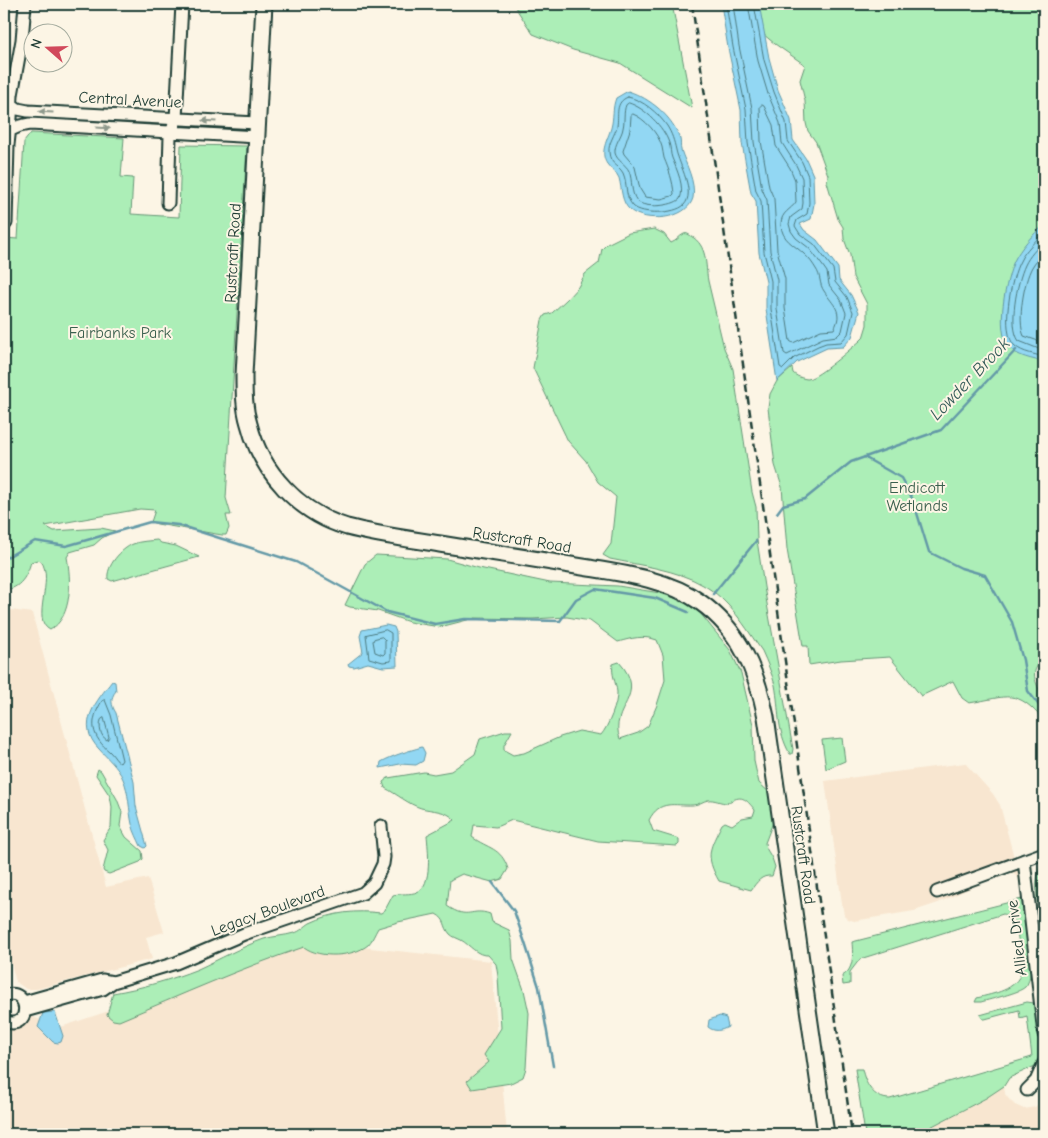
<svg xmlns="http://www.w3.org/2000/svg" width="1048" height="1138" viewBox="0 0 1048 1138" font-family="'Comic Neue',sans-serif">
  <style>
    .built { fill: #f8e6d0 }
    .green { fill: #aceeb7; stroke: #669676 }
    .water { fill: #92d7f3; stroke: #6499a7 }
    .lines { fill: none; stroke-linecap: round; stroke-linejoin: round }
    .shore { stroke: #4d7b80; stroke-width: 1 }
    .stream { stroke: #6499a7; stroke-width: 2.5 }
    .minor-casing { stroke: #1f3d34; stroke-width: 15 }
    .major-casing { stroke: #1f3d34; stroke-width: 19 }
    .minor { stroke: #fcf5e5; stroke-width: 11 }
    .major { stroke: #fcf5e5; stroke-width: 15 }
    .rail { stroke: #1f3d34; stroke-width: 2.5; stroke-dasharray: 8 4; stroke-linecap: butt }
    .oneway { fill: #8e998c }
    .labels { text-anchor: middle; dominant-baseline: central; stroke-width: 4; stroke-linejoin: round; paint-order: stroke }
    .street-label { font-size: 16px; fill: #1f3d34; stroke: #fcf5e5 }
    .park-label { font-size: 16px; fill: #3b604e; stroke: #fcf5e5 }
    .water-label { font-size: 18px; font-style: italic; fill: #365c5a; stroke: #fcf5e5 }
  </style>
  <rect width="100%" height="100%" fill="#fcf5e5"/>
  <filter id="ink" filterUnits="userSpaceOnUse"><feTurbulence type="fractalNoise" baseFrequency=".02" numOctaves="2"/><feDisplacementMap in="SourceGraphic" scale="10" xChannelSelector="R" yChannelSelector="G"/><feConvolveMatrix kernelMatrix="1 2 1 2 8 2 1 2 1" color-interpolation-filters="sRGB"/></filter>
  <g filter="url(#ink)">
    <path class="built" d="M4,609l28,4 74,274 42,-9 16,54 -18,5 6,22 -115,30h-11l-10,-7 -12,-45z
      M965,763l28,31 7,11 20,75 -7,-7h-10l-65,30 -24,8 -60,10 -6,-2 -4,-4 -2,-11 -17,-123z
      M314,942l177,19 16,173h-503v-113l20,-7 37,13z
      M1004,1086l1,8 3,4 7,7 9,4 11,-2 9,-8v35h-127l69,-36z"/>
    <path class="green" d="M513,4h159l20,104 -72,-45 -47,-13 -40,-16z
      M727,4h317v656c-18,12 -6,25 0,40 2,6 0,14 0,21 -28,-34 -36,-24 -75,-18l-7,-5 -9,-17 -32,15 -31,-39 -49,3 -32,5 -1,-19h-5l-16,-97 -5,-62 -7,-22 -7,-57 2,-14 7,-13 15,-13 1,5c3,3 10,6 15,6 12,-3 41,-29 52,-38l3,-3 4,-13v-21l-14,-27 -3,-22 -6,-16 -1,-12 -5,-8 -11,-37 1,-7 -12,-33 -8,-11 -2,-8 -1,-22 -5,-21 5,-15 -30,-21z
      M31,133l93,5 -3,39 12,1 -2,36 48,3 2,-72 66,1 -21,352 5,17h-5l3,13 -3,7h-4l-65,-11 -6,-2 4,-12 -15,-1 -95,17 9,5 47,-3 14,3 -13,7 -8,7 -24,7 -3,5c4,22 6,60 -17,73 -20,-10 5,-50 -9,-69l-4,-1 -6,2c-4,14 -11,27 -27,28v-352l14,1 6,-97z
      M654,229l10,5 7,9c6,-2 8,-7 13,-9 3,-1 4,0 7,2 17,10 14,28 17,45l16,67 9,21 19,123 4,15 1,33 7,47 29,162 -1,5h-2c-14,-25 -10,-43 -15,-69 -3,-11 -8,-23 -13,-34 -16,-23 -33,-52 -59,-66 -25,-15 -64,-20 -93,-26l-7,-4 8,-11 5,-47 -18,-15 -12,-21 -18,-20 -35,-73 9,-48 3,-5 7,-2 15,-14 11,-12 7,-13 14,-11 3,-14 5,-5 22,-11z
      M157,540l4,3 15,3 23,11 -87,24 -4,-2c-2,-13 13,-30 25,-35 7,-3 17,-3 24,-4z
      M376,555l71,4 32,9 71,15 68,3 42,7 26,9 14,11 30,37 11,23 12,52 1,36 2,9 3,13 12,11 3,11 -1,17 -8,21 1,5 6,10 3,9 -3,9c-11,-1 -15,6 -21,14l-32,-9c-15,-26 -9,-33 3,-57l3,-2 7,3 10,-7 11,-2 2,-6c-10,-12 -13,-16 -28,-7 -6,0 -13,-4 -19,-3 -5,1 -10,5 -15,5 -19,1 -33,-6 -44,15l4,11 26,8v5l-2,2 -79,-5 -86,-21 -16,7 -22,-2 -2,12c16,12 29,10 36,32l-6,10 -10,3 -30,-8 -12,6 -3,26c22,15 24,1 43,8l2,8 17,8 3,11 1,18 11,31 5,23 -3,55 -3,9 -12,6 -39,6 -5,-8 22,-19 -5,-7 17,-27 -3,-52 -2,-12 -8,-9c-11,1 -18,-10 -27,-15 -4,-2 -8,-3 -11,-6 -7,-8 -3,-14 -14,-20l-38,8 -20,6c-3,5 -6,13 -10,17 -15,12 -48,14 -64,2 -63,21 -123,48 -185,74l-6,-1 -6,-5 6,-22c29,-5 57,-13 85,-24 22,-10 43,-22 66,-30 10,-3 20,-3 30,-6 6,-1 11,-7 16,-10 23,-11 46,-13 71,-10l4,-3 8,-15c8,-2 17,0 24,-3 16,-6 11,-44 10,-57l28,-15c-8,-10 -23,-9 -34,-12 -13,-4 -24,-14 -36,-20l-2,-6 5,-4 36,-6 10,2 17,-3 24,-17 5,-15 25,-8h7l-8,14v5l9,5 11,-2 36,-16 19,-6 22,4c7,-8 17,-32 16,-43 -1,-10 -6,-18 -4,-28l6,-2c31,34 -11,46 1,77l18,-6 10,-7 9,-21 8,-25 -2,-25 -6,-15c-14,-5 -25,-2 -39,2l-28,-21 -23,-4 -35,2 -57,-1 -35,9 -31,-5 -31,-11 -28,-4 -5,-2 20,-41z
      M842,738l3,23 -19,8 -4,-29z
      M98,769l3,2 16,28 5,13 -2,14 6,11 16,14 1,8 -3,3 -31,12 -5,-2 -1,-2 5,-20 -5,-10 8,-13 1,-20 -2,-11 -14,-21z
      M1044,863v73l-2,1c-2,-17 -12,-64 2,-74z
      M1022,899c2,17 16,77 3,88 -6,6 -34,12 -44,15h-6l2,-4c18,-5 38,-7 45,-27l-6,-49 -8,-7 -5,-1 -143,45 -10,13v12l-7,1 -1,-9c12,-6 11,-21 10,-34z
      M1027,1002l7,1 2,2c2,19 10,45 -1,61l-26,12 -5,8 -18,12 -69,36h-52l-10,-65h7c3,14 11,30 28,30l142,-42 -5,-41 -7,2 -1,-8 -34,9h-2l-3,-4z"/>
    <path class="water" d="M721,4h38l10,54 9,32 13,30 2,20 13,19 7,16 1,29 -3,15 -11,5 4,6 13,10 21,28 1,12 12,15 8,17 -7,25 -9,10 -16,1 -30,14 -20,19 -11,-72v-27l-7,-29 -3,-52 -5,-8 -9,-50 -1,-33 -13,-62z
      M628,91c22,7 45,26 52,48 1,4 0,8 1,11 5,15 15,32 12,48 -6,22 -48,25 -63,12 -9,-8 -8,-21 -11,-32 -2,-6 -9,-9 -12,-14 -8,-12 1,-25 4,-36 3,-11 1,-20 5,-30z
      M1044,226v136c-11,-3 -27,-5 -35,-15 -14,-18 -3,-67 5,-86 6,-12 19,-28 30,-35z
      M386,625l8,2 2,5 1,34 -14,1 -15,-4 -14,4 -5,-1 -1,-2 15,-12 -3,-16 2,-6z
      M112,681l3,1 1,9c-6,7 -5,14 0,22l18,69 2,24 11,40 -2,2 -4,-2c-3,-7 -7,-14 -9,-22 -3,-13 -3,-32 -9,-45 -5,-12 -16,-21 -24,-30 -24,-25 -2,-48 13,-68z
      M422,747l3,6 -2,8 -7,4 -16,-1 -20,4 1,-6c13,-7 27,-11 41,-15z
      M55,1012l8,24 -2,6 -3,1 -5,-1 -15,-15 5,-14z
      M720,1016l6,2 2,9c-7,4 -14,5 -20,0l1,-7z"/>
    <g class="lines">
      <path class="shore" d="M726,4l7,43 13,62 2,34 8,48 5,10 3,51 7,29v28l9,58 3,2 11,-11 24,-12 8,-3 15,-1 7,-8 5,-22 -6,-15 -12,-15 -2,-13 -19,-25 -14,-10 -5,-8 2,-6 10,-6 2,-11 -1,-27 -6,-14 -14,-21 -2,-19 -12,-30 -10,-32 -10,-56
        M733,4l6,42 13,62 2,34 8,47 5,11 3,51 7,29v29l7,44 3,2 36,-17 14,-2 5,-5 4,-18 -5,-13 -12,-15 -2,-13 -5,-7 -13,-17 -13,-10 -5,-7 -2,-7 2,-7 11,-8 1,-6 -1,-25 -6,-13 -14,-22 -2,-20 -12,-29 -10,-33 -10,-57
        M628,97c15,3 30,16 39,29 5,8 7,15 9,24 3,15 20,42 8,55 -9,9 -42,10 -51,1 -9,-10 -5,-22 -10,-33 -5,-9 -13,-8 -14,-21 -1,-9 6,-17 8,-26 2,-11 -3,-24 11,-29z
        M629,103c16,5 35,24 40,40 2,5 1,10 3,15 5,12 13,29 8,41 -7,7 -35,10 -43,2 -7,-9 -4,-20 -8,-30 -3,-7 -12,-10 -14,-18 -1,-9 7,-17 8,-25 2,-8 0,-16 3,-23z
        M762,105l2,1 9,19 3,21 14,22 5,12 1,22c-5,8 -15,10 -15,22 0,16 14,21 23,30 5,4 9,10 12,15 5,7 3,15 8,22 9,14 20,20 10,38l-13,1 -28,13 -3,-2 -5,-33v-29l-8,-29 -3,-51 -5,-12 -8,-46 -1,-34z
        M633,114c11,4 26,20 29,33 1,4 1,7 2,11 5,12 9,23 10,36l-2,2 -11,3 -16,-2 -5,-8 -5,-22 -11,-13 -1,-3 7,-21 1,-14z
        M1044,232c-8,9 -19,18 -24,29 -9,16 -20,72 -5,85 8,7 20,8 29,11
        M1044,241c-7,7 -15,15 -19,24 -8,17 -17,61 -6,76l25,10
        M1044,251c-4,5 -9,11 -12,16 -8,14 -15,54 -8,69l20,7
        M386,630l5,3v28l-8,1 -14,-4 -3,-23z
        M382,637l3,3v13l-2,2 -8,-3 -2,-11 1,-2z
        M105,700l6,15 11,45 -2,3c-4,-2 -6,-7 -10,-11 -19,-16 -21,-30 -8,-51z
        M104,718l5,19 -2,3c-7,-4 -8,-13 -6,-20z"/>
      <path class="stream" d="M864,457l37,21 12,22 16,52 32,16 24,7 27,47 11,38 5,31 16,21
        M777,513l6,-8 22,-6 46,-37 90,-32 75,-80
        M4,559l31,-18 31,5 84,-24 28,3 118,37 91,50 48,12 30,-5 95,2 16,-22 19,-10 60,9 33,14
        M713,594l43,-53
        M492,882l22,29 11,32 14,44 14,79"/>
      <g class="minor-casing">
        <path id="minor" d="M4,99l14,10 10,2 229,12
          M4,133l16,-7 10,-2 227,13
          M168,203l2,-67 6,-17 6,-115
          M6,223l2,-78 3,-27 1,-23 10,-55 3,-36
          M1024,860l20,174
          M937,892l107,-39
          M4,996c27,-11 28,37 0,25
          M24,1002l78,-22 11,2
          M25,1011l78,-22 10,-7 63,-19 68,-29 119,-41 11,-10 9,-19 1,-7 -3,-31
          M1027,1090l9,-9 8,-18"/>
      </g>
      <g class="major-casing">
        <path id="major" d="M264,4l-20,371c0,17 0,33 5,49 12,48 50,89 98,103 30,8 62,12 93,17 49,8 99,16 149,24 38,6 80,12 111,34 40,28 57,70 66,115l60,417"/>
      </g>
      <use href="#minor" class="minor"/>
      <use href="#major" class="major"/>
      <path class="rail" d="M692,4l160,1130"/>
    </g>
    <defs><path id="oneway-solid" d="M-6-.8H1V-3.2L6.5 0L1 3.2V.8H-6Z" transform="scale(1.25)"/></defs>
    <g class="oneway">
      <use href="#oneway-solid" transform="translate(46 112) rotate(-177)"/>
      <use href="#oneway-solid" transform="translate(209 121) rotate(-177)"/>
      <use href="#oneway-solid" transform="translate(103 128) rotate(3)"/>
    </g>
  </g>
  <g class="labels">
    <g class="street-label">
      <text transform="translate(130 100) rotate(3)">Central Avenue</text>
      <text transform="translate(233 253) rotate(-87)">Rustcraft Road</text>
      <text transform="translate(522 540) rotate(9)">Rustcraft Road</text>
      <text transform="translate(803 855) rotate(82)">Rustcraft Road</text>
      <text transform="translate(268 911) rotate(-20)">Legacy Boulevard</text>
      <text transform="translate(1017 938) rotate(-97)">Allied Drive</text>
    </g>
    <g class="park-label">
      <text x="120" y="333">Fairbanks Park</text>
      <text x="917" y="488">Endicott<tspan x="917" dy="18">Wetlands</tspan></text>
    </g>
    <g class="water-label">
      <text transform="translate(970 379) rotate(-46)">Lowder Brook</text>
    </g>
  </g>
  <rect width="1048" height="1138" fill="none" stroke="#fcf5e5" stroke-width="20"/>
  <rect x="10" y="10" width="1028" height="1118" fill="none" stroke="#1f3d34" stroke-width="2" filter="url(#ink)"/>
  <g transform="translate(48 48) rotate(290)"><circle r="24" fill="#fcf5e5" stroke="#a4ab9e"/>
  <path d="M0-4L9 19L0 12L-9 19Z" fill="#d1495b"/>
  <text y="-8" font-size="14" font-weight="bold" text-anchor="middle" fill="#1f3d34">N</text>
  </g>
</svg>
